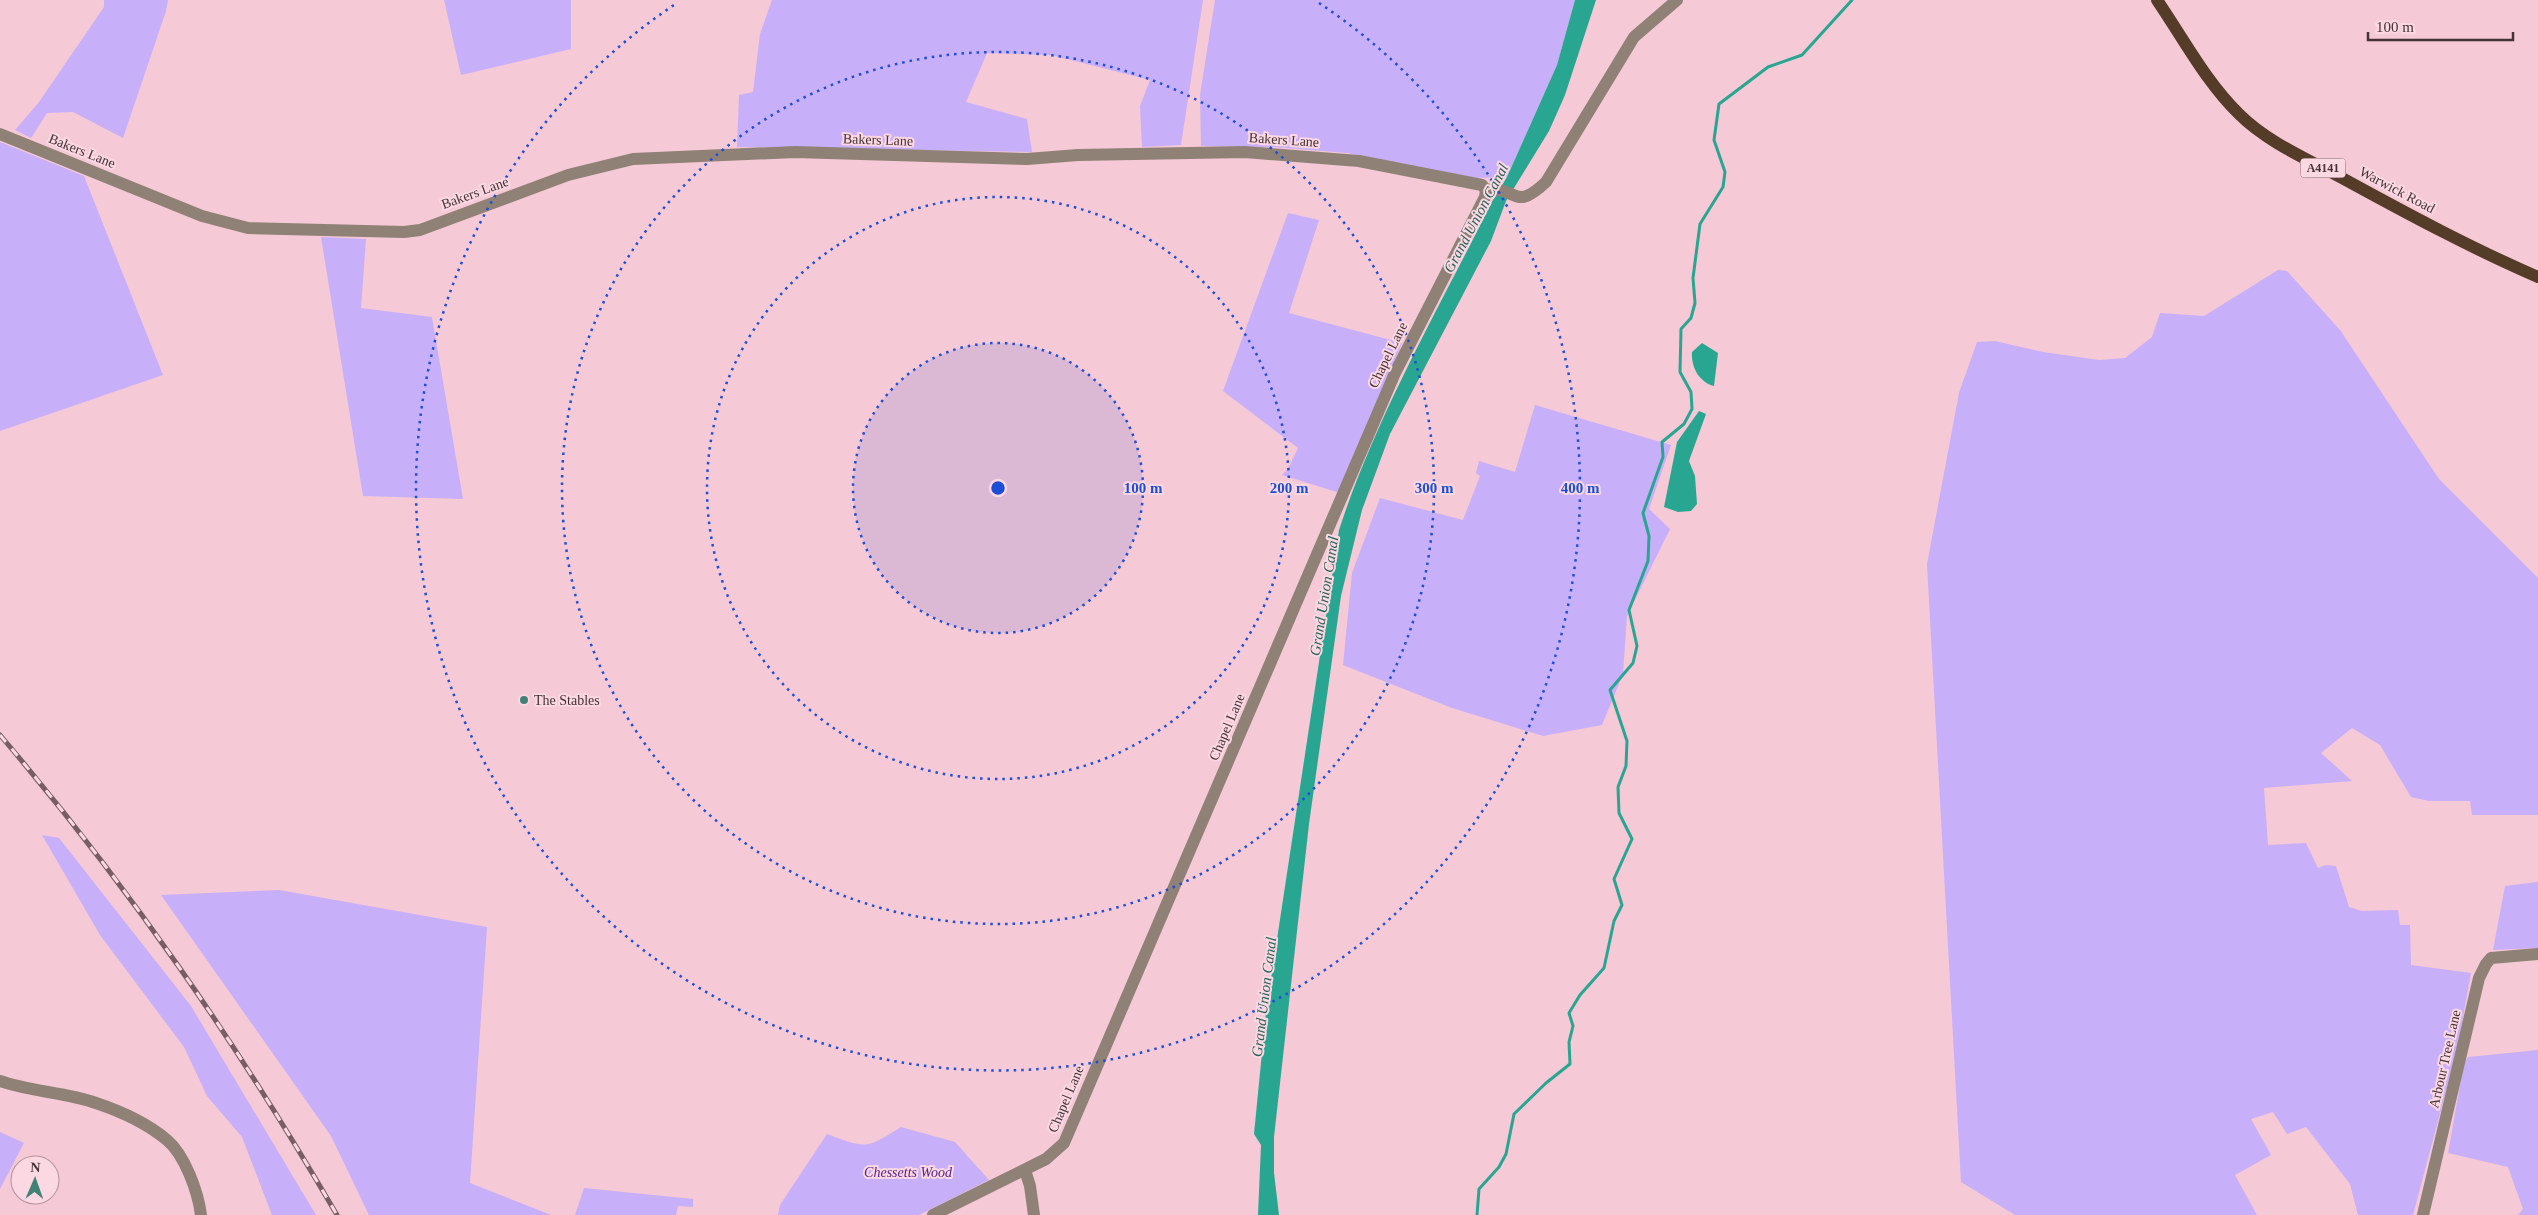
<svg xmlns="http://www.w3.org/2000/svg" width="2538" height="1215" viewBox="0 0 2538 1215" font-family="'Times New Roman',serif">
  <style>
    .green { fill: #c8affa }
    .water { fill: #29a692 }
    .lines { fill: none; stroke-linecap: round; stroke-linejoin: round }
    .stream { stroke: #29a692; stroke-width: 3 }
    .minor { stroke: #8f8176; stroke-width: 12 }
    .major { stroke: #543c29; stroke-width: 12 }
    .rail-casing { stroke: #775e65; stroke-width: 5 }
    .rail { stroke: #fcd8e2; stroke-width: 3; stroke-dasharray: 9; stroke-linecap: butt }
    .ring { fill: none; stroke: #1d4ed8; stroke-width: 2.5; stroke-dasharray: 2.5 5 }
    .poi-dot { fill: #408376; stroke: #fcd8e2; stroke-width: 2 }
    .labels { text-anchor: middle; dominant-baseline: central; stroke-width: 4; stroke-linejoin: round; paint-order: stroke }
    .shield { fill: #fcd8e2; stroke: #7a646a; stroke-width: 1 }
    .shield-label { font-size: 12px; font-weight: bold; fill: #433237 }
    .street-label { font-size: 14px; fill: #433237; stroke: #fcd8e2 }
    .poi-label { font-size: 14px; fill: #433237; stroke: #fcd8e2; text-anchor: start }
    .park-label { font-size: 14px; font-style: italic; fill: #53218d; stroke: #fcd8e2 }
    .water-label { font-size: 15px; font-style: italic; fill: #246257; stroke: #fcd8e2 }
    .centre { fill: #1d4ed8; stroke: #fcd8e2; stroke-width: 2.5 }
    .ring-label { font-size: 15px; text-anchor: middle; font-weight: bold; fill: #1d4ed8; stroke: #fcd8e2; stroke-width: 4; stroke-linejoin: round; paint-order: stroke }
  </style>
  <rect width="100%" height="100%" fill="#f5c9d5"/>
  <path class="green" d="M104,0h64l-2,11 -43,127 -50,-26 -26,1 -16,25 -16,-8 24,-28 65,-95z
    M444,0h127v49l-110,26z
    M772,0h431l-22,145 -39,2 -2,-41 10,-26 -99,-25 -64,-2 -21,49 61,17 5,33 -295,-5 2,-52 14,-3 7,-58z
    M1215,0h360l-18,65 -50,112 -31,1 -129,-25 -74,-6 -72,-1 -1,-51z
    M0,142l84,34 79,199 -163,56z
    M1288,213l31,7 -30,93 113,30 -62,150 -58,-18 6,-6 10,-21 -75,-57z
    M321,237l45,2 -5,69 71,9 31,182 -100,-3z
    M2278,270l9,1 53,59 99,149 99,99v237h-66l-2,-14h-41l-18,-4 -31,-52 -28,-17 -31,25 31,28 -88,7 4,57 38,-2 12,25 8,-3 10,1 13,41 13,4 36,-1 2,15h10l1,40 60,8 -14,77 -44,165h-55l-8,-31 -44,-57 -19,7 -14,-22 -22,7 20,36 -36,20 22,40h-242l-54,-33 -34,-618 32,-171 18,-51 18,-1 48,11 56,8 26,-2 27,-21 8,-24 44,3z
    M1535,405l136,40 -22,64 21,20 -43,87 -4,58 -21,51 -59,11 -91,-28 -109,-43 9,-92 28,-75 83,22 17,-44 -4,-3 3,-12 36,11z
    M42,835l17,3 132,168 125,209h-44l-30,-78 -35,-41 -23,-49 -84,-112z
    M2538,882v66l-45,2 12,-64z
    M279,890l208,37 -17,256 81,32h-182l-38,-79 -170,-241z
    M2538,1050v165h-20l5,-6 -15,-42 -60,-14 16,-90 4,-6z
    M901,1127l54,15 34,38 -70,35h-141l2,-10 47,-71c40,15 39,15 74,-7z
    M0,1132l24,11 -24,46z
    M584,1188l109,11v8l-15,-1 -2,9h-101z"/>
  <path class="water" d="M1575,0h21l-31,95 -16,36 -43,70 -15,40 -101,193 -28,76 -21,86 -32,228 -35,313v36l5,42h-21l3,-70 -7,-11 12,-122 73,-482c38,-116 100,-222 154,-330l14,-23 50,-112z
    M1702,343l16,10 -4,33c-15,-4 -23,-19 -22,-34z
    M1699,411l7,3 -17,47 6,15 2,28 -6,7 -13,1 -14,-5 13,-65z"/>
  <g class="lines">
    <path class="stream" d="M1477,1215l2,-26 20,-22 7,-13 8,-40 32,-31 24,-19 -1,-22 4,-16 -4,-13 11,-18 24,-27 10,-47 8,-16 -8,-26 18,-40 -13,-26 -1,-26 8,-21 1,-25 -17,-51 23,-27 4,-17 -8,-36 19,-49 1,-25 -6,-23 20,-56 -1,-15 22,-18 8,-15 -1,-17 -11,-20 1,-43 10,-11 4,-15 -2,-25 7,-54 23,-37 2,-15 -11,-32 5,-36 49,-37 34,-12 50,-55"/>
    <path class="minor" d="M0,134l202,82 46,12 156,4 16,-2 148,-55 65,-16 162,-7 232,7 51,-4 167,-3 114,9 123,24 4,5c33,-4 27,23 60,-8l88,-145 43,-37
      M0,1081c31,11 65,11 96,22 24,8 52,21 71,37 18,15 31,52 34,75
      M1025,1170l5,16 4,29
      M933,1215l113,-56 18,-16 331,-770 90,-176 1,-7
      M2423,1215l56,-237 7,-14 5,-6 47,-4"/>
    <path class="major" d="M2157,0c26,38 49,82 82,114 28,28 68,45 103,64 64,35 129,70 196,99"/>
    <g class="rail-casing">
      <path id="rail" d="M0,735c130,153 236,307 337,480"/>
    </g>
    <use href="#rail" class="rail"/>
  </g>
  <circle cx="998" cy="488" r="145" fill="#1d4ed8" fill-opacity=".12"/>
  <g class="ring">
    <circle cx="998" cy="488" r="145"/>
    <circle cx="998" cy="488" r="291"/>
    <circle cx="998" cy="488" r="436"/>
    <path d="M1319 3A582 582 0 1 1 677 3"/>
  </g>
  <circle class="poi-dot" cx="524" cy="700" r="5"/>
  <g class="labels">
    <rect class="shield" x="2300.5" y="158.5" width="45" height="19" rx="4"/>
    <g class="shield-label">
      <text x="2323" y="168">A4141</text>
    </g>
    <g class="street-label">
      <text transform="translate(878 140) rotate(2)">Bakers Lane</text>
      <text transform="translate(1284 140) rotate(4)">Bakers Lane</text>
      <text transform="translate(82 151) rotate(22)">Bakers Lane</text>
      <text transform="translate(2397 190) rotate(28)">Warwick Road</text>
      <text transform="translate(475 193) rotate(-20)">Bakers Lane</text>
      <text transform="translate(1388 355) rotate(-64)">Chapel Lane</text>
      <text transform="translate(1227 727) rotate(-67)">Chapel Lane</text>
      <text transform="translate(2445 1059) rotate(-77)">Arbour Tree Lane</text>
      <text transform="translate(1066 1099) rotate(-67)">Chapel Lane</text>
    </g>
    <g class="poi-label">
      <text x="534" y="700">The Stables</text>
    </g>
    <g class="park-label">
      <text x="908" y="1172">Chessetts Wood</text>
    </g>
    <g class="water-label">
      <text transform="translate(1476 218) rotate(-62)">Grand Union Canal</text>
      <text transform="translate(1324 596) rotate(-81)">Grand Union Canal</text>
      <text transform="translate(1264 997) rotate(-83)">Grand Union Canal</text>
    </g>
  </g>
  <circle cx="998" cy="488" r="8" class="centre"/>
  <g class="ring-label">
    <text x="1143" y="493">100 m</text>
    <text x="1289" y="493">200 m</text>
    <text x="1434" y="493">300 m</text>
    <text x="1580" y="493">400 m</text>
  </g>
  <g transform="translate(35 1180) rotate(2)"><circle r="24" fill="#fcd8e2" stroke="#b2969e"/>
  <path d="M0-4L9 19L0 12L-9 19Z" fill="#408376"/>
  <text y="-8" font-size="14" font-weight="bold" text-anchor="middle" fill="#433237">N</text>
  </g>
  <path d="M2368 32v8h145v-8" fill="none" stroke="#433237" stroke-width="2.5"/>
  <text x="2376" y="32" font-size="15" fill="#433237" stroke="#fcd8e2" stroke-width="4" paint-order="stroke">100 m</text>
</svg>
